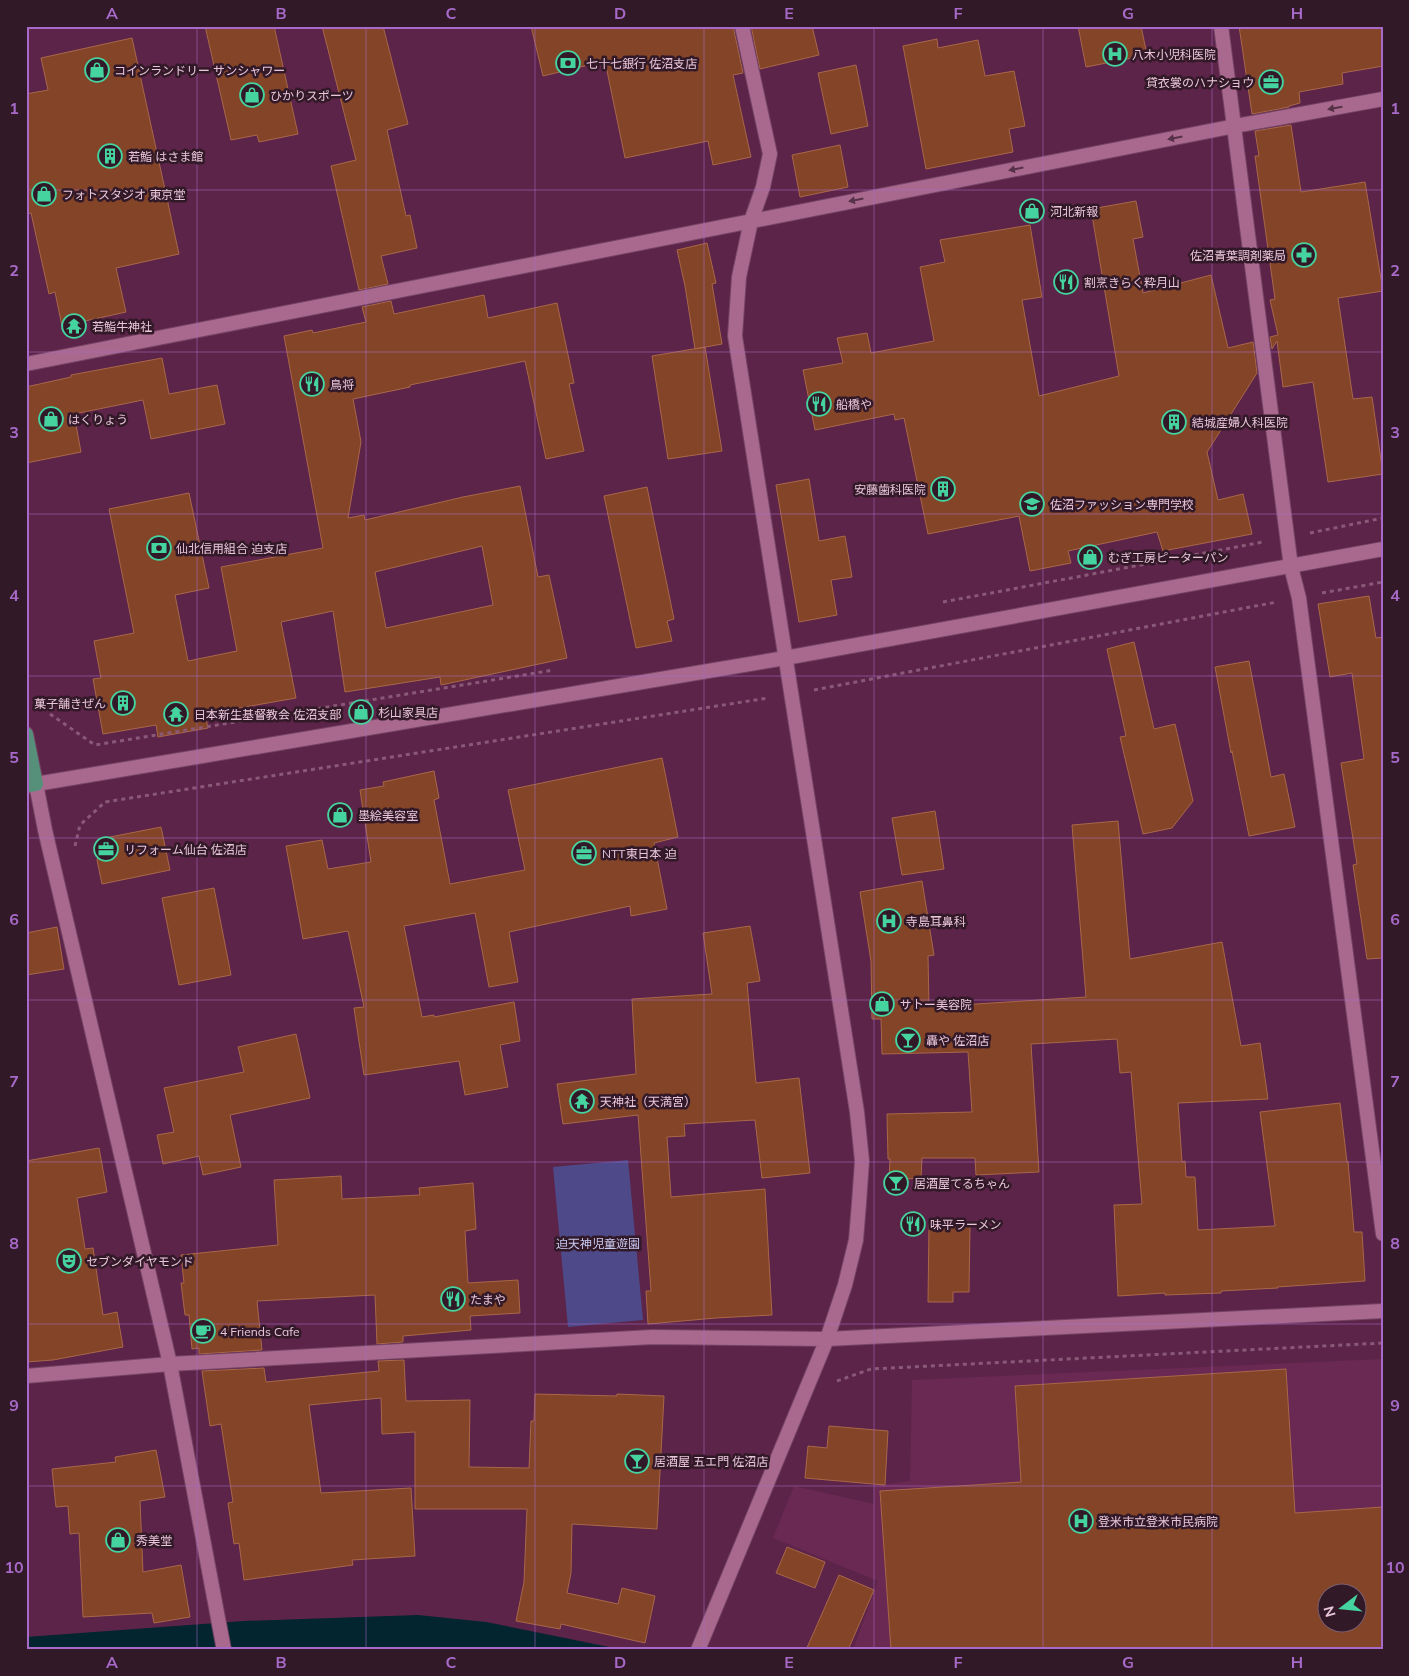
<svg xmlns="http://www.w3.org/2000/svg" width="1409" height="1676" viewBox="0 0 1409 1676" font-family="Mulish,'Noto Sans JP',sans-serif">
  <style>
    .built { fill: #6a2952; fill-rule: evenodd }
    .green { fill: #4e4a89 }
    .water { fill: #022530 }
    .building { fill: #834428; stroke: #a9674a; fill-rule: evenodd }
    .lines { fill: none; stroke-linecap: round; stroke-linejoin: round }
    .minor-casing { stroke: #754464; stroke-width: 16 }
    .tertiary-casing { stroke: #754464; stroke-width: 16 }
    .trunk-casing { stroke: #754464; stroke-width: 16 }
    .path { stroke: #8a5977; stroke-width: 3; stroke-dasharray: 4 4; stroke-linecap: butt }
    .minor { stroke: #a9698f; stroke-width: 14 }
    .tertiary { stroke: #a9698f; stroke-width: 14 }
    .trunk { stroke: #56907b; stroke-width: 14 }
    .oneway { fill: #563147 }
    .grid { fill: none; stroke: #a76ac9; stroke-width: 1; stroke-opacity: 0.55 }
    .labels { text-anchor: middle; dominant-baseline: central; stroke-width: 5; stroke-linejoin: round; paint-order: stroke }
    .poi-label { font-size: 12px; fill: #e9c6d9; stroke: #321928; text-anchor: start }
    .park-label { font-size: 12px; fill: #c9caf3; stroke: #321928 }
    .neatline { fill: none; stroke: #a76ac9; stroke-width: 2 }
    .grid-label { font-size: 16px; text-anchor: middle; font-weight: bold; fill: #a76ac9 }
  </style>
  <rect width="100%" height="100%" fill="#5c2448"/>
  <path class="built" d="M1383,1359v291h-530l25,-69 -105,-43 21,-52 80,18v-18l36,-5 2,-101zM1326,1594h30v30h-30z"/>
  <path class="green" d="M628,1160l15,160 -75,7 -15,-160z"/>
  <path class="water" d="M418,1615l68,7 138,28h-598v-13l218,-16z"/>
  <path class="building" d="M205,26h69l24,108 -39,8 -2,-7 -26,5z
    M322,26h61l25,98 -21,6 19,86 4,-1 7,33 -36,8 7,28 -29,6 -28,-124 25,-6z
    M531,26h202l10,47 -10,2 18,82 -38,8 -5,-24 -83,17 -20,-97 -62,15z
    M751,26h61l7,29 -59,14z
    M1078,26h63l6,29 -61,12z
    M1239,26h144v40l-41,7 1,11 -44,8 1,11 -11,3v1l-37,7z
    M132,38l47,216 -63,14 10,44 -64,14 -7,-34 -6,2 -18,-81 -5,1v-120l22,-4 -7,-32z
    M937,39l1,9 40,-8 7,36 29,-5 11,55 -16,3 4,23 -87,17 -23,-123z
    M856,65l12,61 -37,8 -13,-61z
    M1291,125l10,67 64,-10 18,109 -45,7 15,101 19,-2 11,77 -55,8 -15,-100 -30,5 -6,-46 -5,8 -2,-12 8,-2 -8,-35 5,-1 -20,-143h4l-4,-25z
    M840,145l8,42 -48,10 -8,-42z
    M1136,201l7,36 -10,2 10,54 68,-18 17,73 25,-6 4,31 -50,79 11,48 25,-6 9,40 -89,17 -6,-19 -89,19 3,12 -41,8 -11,-55 -91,18 -24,-116 -9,2 -1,-6 -79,16 -12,-60 40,-7 -6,-25 30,-5 4,20 63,-12 -14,-74 25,-5 -5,-22 90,-15 12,72 -20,3 17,96 80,-20 -28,-167z
    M707,243l9,40 -4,1 10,60 -27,5 -10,-63 -8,-36z
    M484,295l4,23 69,-15 17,80 -5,1 15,67 -38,8 -21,-98 -115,24v2l-57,12 8,43 -13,76 16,-3 1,5 98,-23 57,-11 18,91 11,-2 18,83 -126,27 -1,-8 -95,15 -12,-81 -52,11 15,76 -91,16 3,14 -50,9 -2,-12 -53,9 -10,-55 8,-1 -7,-37 40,-8 -25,-124 80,-16 20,95 -34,7 13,66 49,-10 -16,-84 102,-19 -39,-212 28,-6 1,3 53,-11 -4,-15 29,-6 3,13zM482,546l11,59 -107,23 -11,-56z
    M705,347l17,104 -54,8 -16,-103z
    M162,358l7,36 48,-9 8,39 -74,15 -8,-39 -69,14 7,38 -55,11v-76l45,-10v-2z
    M809,479l10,62 26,-5 7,41 -21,3 6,35 -38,7 -23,-137z
    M647,487l27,132 -7,2 5,20 -36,7 -32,-152z
    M1369,596l7,42 7,-1v321l-16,1 -14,-94 4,-1 -16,-101 23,-4 -12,-86 -22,4 -12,-73z
    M1134,642l20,87 21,-5 18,77 -21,27 -29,6 -23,-97 6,-1 -19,-87z
    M1249,661l22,116 13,-3 11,53 -46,9 -17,-85 -1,2 -16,-86z
    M662,758l16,79 -24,6 13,66 -36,7 -1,-10 -121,26 9,50 -29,5 -14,-74 -71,13 18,91 12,-2v2l80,-15 6,39 -20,4 8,42 -43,8 -6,-34 -95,14 -10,-67 10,-1 -16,-76 -45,8 -17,-93 36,-6 6,29 43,-7 -11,-72 24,-4 -1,-4 51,-11 5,27 -5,2 16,84 75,-14 -17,-80z
    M935,811l9,58 -42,6 -10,-57z
    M1118,821l12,138 92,-17 19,104 19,-3 8,56 -90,4 4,59 3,-1 1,16h9l3,53 77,-4 -15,-114 80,-9 7,59 1,-1 6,71h8l3,49 -88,6 1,1 -57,3v2l-56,2v-2l-47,3 -4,-91 28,-1 -11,-132 -11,1 -3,-34 -86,5 8,128 -63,3 -1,-17h-53l-1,20 -32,2 1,-21h-2l-1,-45 85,-2 -4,-60 -86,2 -1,-35h-9l-1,-58 -11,-69 62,-11 12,74 -6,1 1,51 157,-10 -14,-172z
    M161,827l9,43 -68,14 -5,-24 8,-22z
    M214,888l17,87 -52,10 -17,-87z
    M750,926l10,55 -13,2 9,100 43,-5 11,95 -48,5 -7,-58 -71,4 1,12 -18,1 4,60 94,-8 7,126 -56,3 -68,6 -2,-33h5l-13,-176 -75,9 -6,-40 79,-10 -4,-75 80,-5 -9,-61z
    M57,927l7,42 -38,6v-42z
    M296,1034l14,64 -80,17 11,52 -38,8 -4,-19 -36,8 -6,-29 17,-3 -10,-44 80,-16 -6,-25z
    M99,1148l8,44 -30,6 8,51 8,-1 10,67 14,-3 6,35 -70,13 -27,2v-201z
    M341,1176l1,23 78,-4 -1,-7 54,-5 3,46 -11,2 3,52 50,-3 2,33 -50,3 1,14 -68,6v6l-26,2 -2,-49 -118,6 5,49 -63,4v-6l-7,1 -3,-34h-4l-4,-32h3l-3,-28 97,-10 -4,-65z
    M929,1224l41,1 -1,67h-16v10h-25z
    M404,1360l2,41 64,-1 -1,67 60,1 2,-47h3l1,-27 82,2v-2l47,2 -7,133 -85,-5 -1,49 -4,20 51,11 4,-16 33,8 -10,47 -84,-19 -1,5 -44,-8 8,-39 3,-73h-112v-77l-33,2 -1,-36 -72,7 12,88 90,-5 4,68 -63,4 1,5 -109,15 -5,-37 -5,1 -6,-41 5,-1 -12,-78 -11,2 -8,-55 62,-3 2,14 113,-11 -1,-10z
    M1286,1369l9,144 88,-6v143h-492l-11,-159 141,-9 -6,-96zM1326,1594h30v30h-30z
    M829,1426l59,5 -3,54 -80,-7 3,-32 19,2z
    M156,1450l9,47 -25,4 3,71 38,-7 9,52 -36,6 -2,-10 -69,4 -4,-84 -9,1 -2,-28 -12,1 -4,-38 64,-7 -1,-5z
    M787,1547l38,15 -10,26 -39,-15z
    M839,1575l35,15 -26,60h-42z"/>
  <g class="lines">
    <g class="minor-casing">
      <path id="minor" d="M1221,26l70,541 8,31 84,636
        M26,364l1209,-238 148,-27
        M26,1376l144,-12 482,-27 175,2
        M698,1650l129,-311 18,-54 11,-45 3,-37 3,-42 -5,-49 -122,-776 4,-59 12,-56 12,-34 7,-33 -28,-128"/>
    </g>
    <g class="tertiary-casing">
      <path id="tertiary" d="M827,1339l556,-28
        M224,1650l-54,-286 -125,-534 -9,-46 749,-126 598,-109"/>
    </g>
    <g class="trunk-casing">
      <path id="trunk" d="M26,734l10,50 -10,2"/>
    </g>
    <path class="path" d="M1310,533l73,-15
      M1322,593l61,-11
      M943,602l320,-60
      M814,690l463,-88
      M50,714l45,31 459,-75
      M75,846l5,-21 25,-23 663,-104
      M837,1381l34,-12 512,-26"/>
    <use href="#minor" class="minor"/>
    <use href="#tertiary" class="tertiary"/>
    <use href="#trunk" class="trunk"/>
  </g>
  <defs><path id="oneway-solid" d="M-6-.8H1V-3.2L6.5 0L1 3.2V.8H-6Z" transform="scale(1.25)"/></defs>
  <g class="oneway">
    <use href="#oneway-solid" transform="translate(1335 108) rotate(170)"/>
    <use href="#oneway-solid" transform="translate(1175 138) rotate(169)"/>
    <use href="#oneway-solid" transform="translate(1016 169) rotate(169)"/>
    <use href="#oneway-solid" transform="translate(856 200) rotate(169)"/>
  </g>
  <path class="grid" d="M197,26v1624M366,26v1624M535,26v1624M704,26v1624M874,26v1624M1043,26v1624M1212,26v1624M26,190h1357M26,352h1357M26,514h1357M26,676h1357M26,838h1357M26,1000h1357M26,1162h1357M26,1324h1357M26,1486h1357"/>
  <defs>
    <g id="hospital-ring" transform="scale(1.25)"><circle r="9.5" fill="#321928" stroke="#45d49f" stroke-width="1.5"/><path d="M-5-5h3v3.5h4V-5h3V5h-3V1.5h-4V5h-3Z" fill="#45d49f"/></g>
    <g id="bank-ring" transform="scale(1.25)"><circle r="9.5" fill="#321928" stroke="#45d49f" stroke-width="1.5"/><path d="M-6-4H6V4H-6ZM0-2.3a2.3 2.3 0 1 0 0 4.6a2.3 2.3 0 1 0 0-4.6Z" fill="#45d49f"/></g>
    <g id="shop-ring" transform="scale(1.25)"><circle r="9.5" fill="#321928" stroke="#45d49f" stroke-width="1.5"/><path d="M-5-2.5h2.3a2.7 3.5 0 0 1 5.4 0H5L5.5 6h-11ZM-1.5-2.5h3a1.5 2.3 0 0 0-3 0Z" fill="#45d49f"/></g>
    <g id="office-ring" transform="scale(1.25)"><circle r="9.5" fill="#321928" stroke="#45d49f" stroke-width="1.5"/><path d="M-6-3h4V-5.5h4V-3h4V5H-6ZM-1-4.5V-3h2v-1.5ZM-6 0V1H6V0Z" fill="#45d49f"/></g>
    <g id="building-ring" transform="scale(1.25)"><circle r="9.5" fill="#321928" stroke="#45d49f" stroke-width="1.5"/><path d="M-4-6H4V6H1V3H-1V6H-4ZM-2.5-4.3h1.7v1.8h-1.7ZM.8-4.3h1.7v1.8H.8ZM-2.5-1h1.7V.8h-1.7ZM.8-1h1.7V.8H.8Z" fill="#45d49f"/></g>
    <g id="pharmacy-ring" transform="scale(1.25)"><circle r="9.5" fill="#321928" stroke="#45d49f" stroke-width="1.5"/><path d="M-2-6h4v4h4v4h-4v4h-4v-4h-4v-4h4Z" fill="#45d49f"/></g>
    <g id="restaurant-ring" transform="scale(1.25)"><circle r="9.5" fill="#321928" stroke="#45d49f" stroke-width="1.5"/><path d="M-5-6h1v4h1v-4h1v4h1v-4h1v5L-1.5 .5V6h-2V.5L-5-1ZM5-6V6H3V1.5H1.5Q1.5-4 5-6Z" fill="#45d49f"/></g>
    <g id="temple-ring" transform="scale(1.25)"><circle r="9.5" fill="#321928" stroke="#45d49f" stroke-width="1.5"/><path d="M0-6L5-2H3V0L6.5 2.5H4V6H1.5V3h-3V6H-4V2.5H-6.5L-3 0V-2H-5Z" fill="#45d49f"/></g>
    <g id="school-ring" transform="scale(1.25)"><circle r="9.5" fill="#321928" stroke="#45d49f" stroke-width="1.5"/><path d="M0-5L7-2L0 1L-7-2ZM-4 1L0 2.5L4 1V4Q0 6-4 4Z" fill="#45d49f"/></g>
    <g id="bar-ring" transform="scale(1.25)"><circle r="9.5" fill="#321928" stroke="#45d49f" stroke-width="1.5"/><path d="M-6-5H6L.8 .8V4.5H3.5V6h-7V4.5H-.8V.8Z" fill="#45d49f"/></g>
    <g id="theatre-ring" transform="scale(1.25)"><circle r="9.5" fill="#321928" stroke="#45d49f" stroke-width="1.5"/><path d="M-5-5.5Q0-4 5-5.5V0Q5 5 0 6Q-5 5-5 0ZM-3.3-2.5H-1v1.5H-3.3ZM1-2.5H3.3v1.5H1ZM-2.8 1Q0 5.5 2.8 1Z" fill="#45d49f"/></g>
    <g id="cafe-ring" transform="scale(1.25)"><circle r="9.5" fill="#321928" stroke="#45d49f" stroke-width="1.5"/><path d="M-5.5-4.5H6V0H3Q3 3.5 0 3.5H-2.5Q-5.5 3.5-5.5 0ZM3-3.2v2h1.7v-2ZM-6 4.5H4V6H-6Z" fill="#45d49f"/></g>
  </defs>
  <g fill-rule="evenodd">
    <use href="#hospital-ring" x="1115" y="54"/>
    <use href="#bank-ring" x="568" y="63"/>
    <use href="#shop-ring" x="97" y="70"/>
    <use href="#office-ring" x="1271" y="82"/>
    <use href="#shop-ring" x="252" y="95"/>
    <use href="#building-ring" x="110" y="156"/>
    <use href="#shop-ring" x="44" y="194"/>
    <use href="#shop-ring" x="1032" y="211"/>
    <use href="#pharmacy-ring" x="1304" y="255"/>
    <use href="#restaurant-ring" x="1066" y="282"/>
    <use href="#temple-ring" x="74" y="326"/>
    <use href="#restaurant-ring" x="312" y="384"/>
    <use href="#restaurant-ring" x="819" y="404"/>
    <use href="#shop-ring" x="51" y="419"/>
    <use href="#building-ring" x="1174" y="422"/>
    <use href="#building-ring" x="943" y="489"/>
    <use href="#school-ring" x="1032" y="504"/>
    <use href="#bank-ring" x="159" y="548"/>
    <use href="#shop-ring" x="1090" y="557"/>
    <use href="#building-ring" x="123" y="703"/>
    <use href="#shop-ring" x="361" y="712"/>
    <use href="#temple-ring" x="176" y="714"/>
    <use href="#shop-ring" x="340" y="815"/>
    <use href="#office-ring" x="106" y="849"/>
    <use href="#office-ring" x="584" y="853"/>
    <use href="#hospital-ring" x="889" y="921"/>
    <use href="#shop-ring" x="882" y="1004"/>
    <use href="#bar-ring" x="908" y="1040"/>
    <use href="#temple-ring" x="582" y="1101"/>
    <use href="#bar-ring" x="896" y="1183"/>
    <use href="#restaurant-ring" x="913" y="1224"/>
    <use href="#theatre-ring" x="69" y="1261"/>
    <use href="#restaurant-ring" x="453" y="1299"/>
    <use href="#cafe-ring" x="203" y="1331"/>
    <use href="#bar-ring" x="637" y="1461"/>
    <use href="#hospital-ring" x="1081" y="1521"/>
    <use href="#shop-ring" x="118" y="1540"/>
  </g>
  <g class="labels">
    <g class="poi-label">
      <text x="1132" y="54">八木小児科医院</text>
      <text x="586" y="63">七十七銀行 佐沼支店</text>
      <text x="114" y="70">コインランドリー サンシャワー</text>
      <text x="1254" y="82" text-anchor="end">貸衣裳のハナショウ</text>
      <text x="270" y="95">ひかりスポーツ</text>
      <text x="128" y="156">若鮨 はさま館</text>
      <text x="62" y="194">フォトスタジオ 東京堂</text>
      <text x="1050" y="211">河北新報</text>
      <text x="1286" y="255" text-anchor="end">佐沼青葉調剤薬局</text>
      <text x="1084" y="282">割烹きらく粋月山</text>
      <text x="92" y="326">若鮨牛神社</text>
      <text x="330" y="384">鳥将</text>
      <text x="836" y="404">船橋や</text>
      <text x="68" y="419">はくりょう</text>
      <text x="1192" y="422">結城産婦人科医院</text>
      <text x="926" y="489" text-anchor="end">安藤歯科医院</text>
      <text x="1050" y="504">佐沼ファッション専門学校</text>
      <text x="176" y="548">仙北信用組合 迫支店</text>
      <text x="1108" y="557">むぎ工房ピーターパン</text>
      <text x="106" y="703" text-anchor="end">菓子舗きぜん</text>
      <text x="378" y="712">杉山家具店</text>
      <text x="194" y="714">日本新生基督教会 佐沼支部</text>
      <text x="358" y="815">墨絵美容室</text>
      <text x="124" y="849">リフォーム仙台 佐沼店</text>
      <text x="602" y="853">NTT東日本 迫</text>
      <text x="906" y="921">寺島耳鼻科</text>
      <text x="900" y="1004">サトー美容院</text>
      <text x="926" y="1040">轟や 佐沼店</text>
      <text x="600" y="1101">天神社（天満宮）</text>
      <text x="914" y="1183">居酒屋てるちゃん</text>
      <text x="930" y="1224">味平ラーメン</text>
      <text x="86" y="1261">セブンダイヤモンド</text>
      <text x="470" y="1299">たまや</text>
      <text x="220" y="1331">4 Friends Cafe</text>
      <text x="654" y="1461">居酒屋 五エ門 佐沼店</text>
      <text x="1098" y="1521">登米市立登米市民病院</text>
      <text x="136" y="1540">秀美堂</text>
    </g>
    <g class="park-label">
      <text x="598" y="1243">迫天神児童遊園</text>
    </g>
  </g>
  <rect width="1409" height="1676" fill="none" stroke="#321928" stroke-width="55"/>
  <g transform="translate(1342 1608) rotate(254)"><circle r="24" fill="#321928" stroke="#7b5e6f"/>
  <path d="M0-4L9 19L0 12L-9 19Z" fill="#45d49f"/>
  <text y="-8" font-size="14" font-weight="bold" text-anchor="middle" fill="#e9c6d9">N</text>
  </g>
  <rect x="28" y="28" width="1354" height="1620" class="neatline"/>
  <g class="grid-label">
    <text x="112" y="19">A</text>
    <text x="281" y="19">B</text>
    <text x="451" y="19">C</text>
    <text x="620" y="19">D</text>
    <text x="789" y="19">E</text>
    <text x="958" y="19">F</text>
    <text x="1128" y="19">G</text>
    <text x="1297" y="19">H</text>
    <text x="14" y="114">1</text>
    <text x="1395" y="114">1</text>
    <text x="14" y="276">2</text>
    <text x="1395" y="276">2</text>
    <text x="14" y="438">3</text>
    <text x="1395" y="438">3</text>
    <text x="14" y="601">4</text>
    <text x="1395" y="601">4</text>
    <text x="14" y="763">5</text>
    <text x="1395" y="763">5</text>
    <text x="14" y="925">6</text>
    <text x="1395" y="925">6</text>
    <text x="14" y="1087">7</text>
    <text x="1395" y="1087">7</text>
    <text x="14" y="1249">8</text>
    <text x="1395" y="1249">8</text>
    <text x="14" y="1411">9</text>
    <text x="1395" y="1411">9</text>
    <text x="14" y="1573">10</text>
    <text x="1395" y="1573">10</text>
    <text x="112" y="1668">A</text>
    <text x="281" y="1668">B</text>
    <text x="451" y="1668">C</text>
    <text x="620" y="1668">D</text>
    <text x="789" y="1668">E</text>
    <text x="958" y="1668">F</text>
    <text x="1128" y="1668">G</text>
    <text x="1297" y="1668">H</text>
  </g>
</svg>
